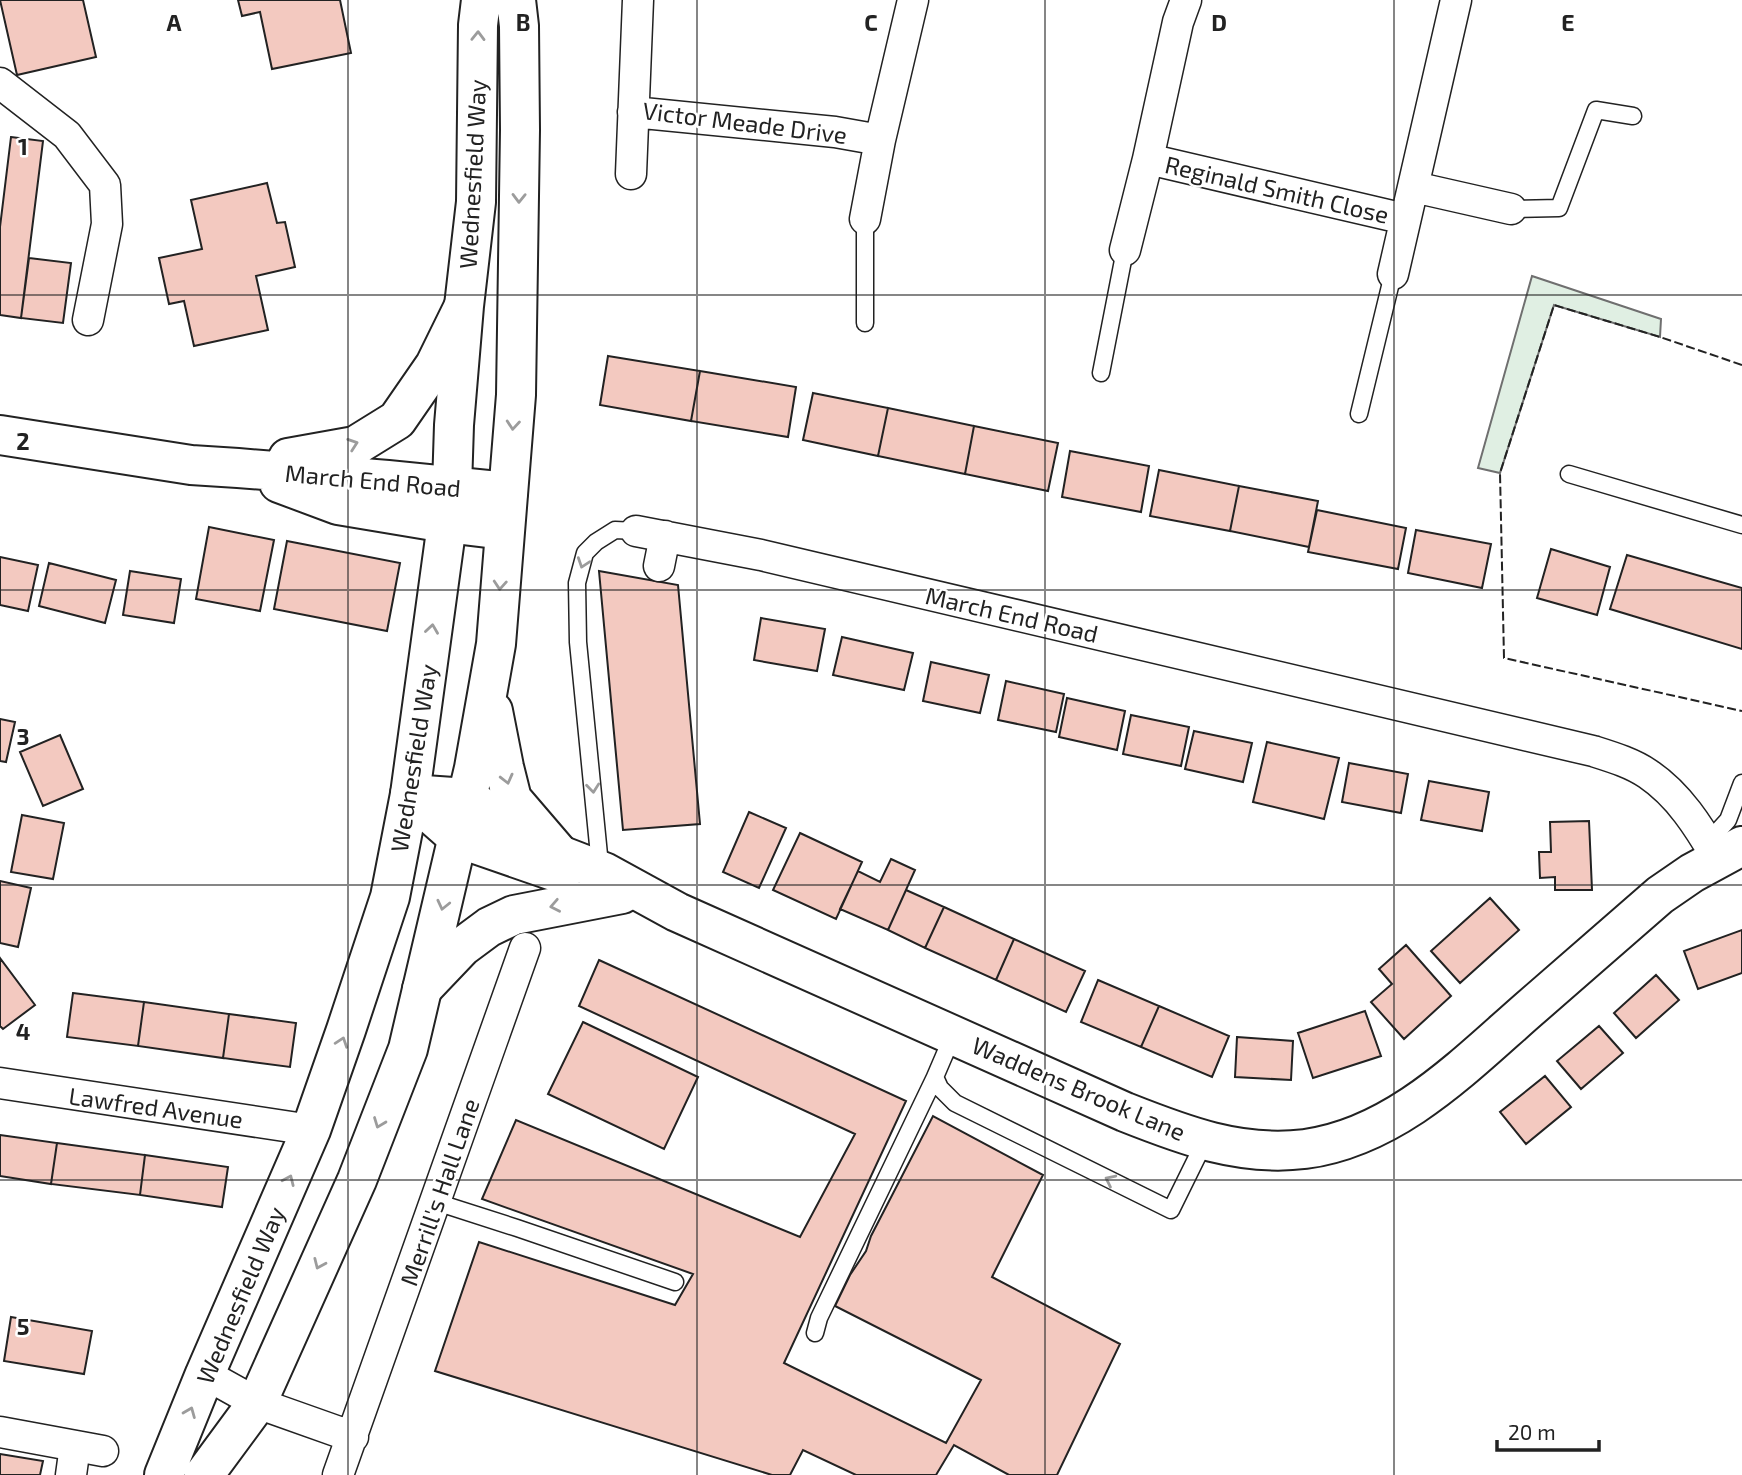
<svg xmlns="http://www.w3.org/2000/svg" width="1742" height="1475" viewBox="0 0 1742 1475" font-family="'Exo 2',sans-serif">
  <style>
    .green { fill: #e0efe3; stroke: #6f6f6f; stroke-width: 2 }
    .building { fill: #f3c9c0; stroke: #222; stroke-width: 2 }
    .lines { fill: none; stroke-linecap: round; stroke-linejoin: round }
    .service-casing { stroke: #222; stroke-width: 19 }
    .minor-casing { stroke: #222; stroke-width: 33 }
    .tertiary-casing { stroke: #222; stroke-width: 42 }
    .secondary-casing { stroke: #222; stroke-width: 42 }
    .primary-casing { stroke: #222; stroke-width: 42 }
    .service { stroke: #fff; stroke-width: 16 }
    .minor { stroke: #fff; stroke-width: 30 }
    .tertiary { stroke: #fff; stroke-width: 38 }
    .secondary { stroke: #fff; stroke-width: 38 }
    .primary { stroke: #fff; stroke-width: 38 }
    .fence { stroke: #222; stroke-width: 2; stroke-dasharray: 9 3.5; stroke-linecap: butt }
    .oneway { stroke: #9c9c9c }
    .grid { fill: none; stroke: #222; stroke-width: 2; stroke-opacity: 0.55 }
    .labels { text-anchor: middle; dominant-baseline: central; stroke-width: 5; stroke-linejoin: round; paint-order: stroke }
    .street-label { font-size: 24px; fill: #222; stroke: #fff }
    .grid-label { font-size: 23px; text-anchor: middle; font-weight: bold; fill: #222; stroke: #fff; stroke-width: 5; stroke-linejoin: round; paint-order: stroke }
  </style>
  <rect width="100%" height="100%" fill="#fff"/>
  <path class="green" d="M1532,276l129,43 -1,18 -106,-32 -54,168 -22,-5z"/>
  <path class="building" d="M0,0h83l13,57 -79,18z
    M238,0h102l11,53 -79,16 -12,-57 -18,4z
    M11,137l32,4 -22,177 -21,-3v-88z
    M267,183l10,40 8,-1 10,45 -39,9 12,54 -74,16 -10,-45 -15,3 -10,-46 43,-9 -11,-49z
    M29,258l42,5 -8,60 -42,-5z
    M608,356l92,15 -9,50 -91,-16z
    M700,371l96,16 -8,50 -97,-16z
    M813,393l75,15 -10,48 -75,-16z
    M888,408l86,18 -9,48 -87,-18z
    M974,426l84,17 -10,48 -83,-17z
    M1070,451l79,15 -8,46 -79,-15z
    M1159,470l80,16 -9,45 -80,-15z
    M1239,486l79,15 -9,46 -79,-16z
    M1317,510l89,18 -8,41 -90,-17z
    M209,527l65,13 -14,71 -64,-12z
    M1416,530l75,14 -9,44 -74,-15z
    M287,541l113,22 -13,68 -113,-22z
    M1551,549l59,18 -13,48 -60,-17z
    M1627,555l115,33v61l-132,-40z
    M0,557l38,8 -10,46 -28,-6z
    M49,563l67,17 -11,43 -66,-17z
    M130,571l51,8 -7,44 -51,-8z
    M599,571l79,14 22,239 -77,6z
    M761,618l64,11 -8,42 -63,-11z
    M842,637l71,16 -9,37 -71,-15z
    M931,662l58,13 -9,38 -57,-12z
    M1006,681l58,13 -8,38 -58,-12z
    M1067,698l58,13 -8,39 -58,-13z
    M1131,715l58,12 -8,39 -58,-12z
    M0,719l15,3 -9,40 -6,-1z
    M1194,731l58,12 -9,39 -58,-13z
    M60,735l23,54 -40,17 -23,-54z
    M1267,742l72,16 -15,61 -71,-17z
    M1349,763l59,11 -7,39 -59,-11z
    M1429,781l60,11 -7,39 -61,-11z
    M749,812l37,16 -27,60 -36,-16z
    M22,815l42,8 -11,56 -42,-7z
    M1589,821l3,69h-37v-13l-15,1 -1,-26h12l-1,-30z
    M800,833l62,29 -26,57 -63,-29z
    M891,859l24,11 -27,60 -48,-21 18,-38 22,11z
    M0,881l31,7 -13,59 -18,-4z
    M906,890l38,17 -19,41 -37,-18z
    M1490,898l29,32 -59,53 -29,-32z
    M944,907l70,32 -18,41 -71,-32z
    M1742,930v43l-44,16 -14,-38z
    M1014,939l71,32 -19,41 -70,-32z
    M1406,945l45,51 -47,43 -33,-37 21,-18 -13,-15z
    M0,958l35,47 -32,24 -3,-3z
    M599,960l307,141 -122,262 162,80 35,-63 -146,-74 15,-31 16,-24 5,-15 62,-120 110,59 -51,102 128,67 -63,131h-48l-55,-30 -18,30h-80l-53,-25 -13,25h-18l-337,-104 44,-129 196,63 18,-31 -211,-75 34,-79 284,117 55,-103 -276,-128z
    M1656,975l23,25 -43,38 -22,-25z
    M1098,980l61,26 -18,41 -60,-25z
    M73,993l71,9 -6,44 -71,-9z
    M144,1002l85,12 -6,44 -85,-12z
    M1159,1006l70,30 -17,41 -71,-30z
    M1365,1011l16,45 -68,22 -15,-45z
    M229,1014l67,9 -6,44 -67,-9z
    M583,1022l115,55 -34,72 -116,-55z
    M1599,1026l24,27 -42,36 -24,-28z
    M1237,1037l56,4 -2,39 -56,-3z
    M1545,1076l26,31 -45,37 -26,-32z
    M0,1135l57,8 -6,41 -51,-8z
    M57,1143l88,12 -5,40 -89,-11z
    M145,1155l83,12 -6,40 -82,-12z
    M11,1317l81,14 -8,43 -80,-13z
    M0,1454l43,7 -3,14h-40z"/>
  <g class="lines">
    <g class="service-casing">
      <path id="service" d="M1511,209l48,-1 37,-98 37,6
        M865,219v104
        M1101,373l24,-123
        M1359,414l34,-140
        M1569,474l173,51
        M1708,842l20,-22 14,-37
        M603,867l-4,-12 -21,-213 -1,-59 8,-30 11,-11 19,-12 21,1
        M953,1035l-18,42 5,11 15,15 216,107 34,-69
        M436,1202l81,26 158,54
        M815,1333l4,-15 116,-241"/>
    </g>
    <g class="minor-casing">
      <path id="minor" d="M0,83l67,52 38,50 2,39 -19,96
        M633,112l202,20 45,8
        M1148,159l257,60
        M631,174l7,-174
        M1414,187l97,22
        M865,219l15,-79 33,-140
        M1125,250l23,-91 30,-137 8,-22
        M1393,274l63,-274
        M636,531l125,24 832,196c19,6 39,12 55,23 31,21 51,53 69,84
        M659,566l6,-30
        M0,1083l311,47
        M205,1374l52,29 96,34
        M0,1432l103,19
        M71,1475l4,-29
        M338,1475l187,-527"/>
    </g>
    <g class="tertiary-casing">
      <path id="tertiary" d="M0,435l191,30 47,3 150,12 120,12
        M288,458l67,-12 42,-26 38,-55 28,-57
        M279,483l59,22 108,18 58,7"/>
    </g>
    <g class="secondary-casing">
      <path id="secondary" d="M410,794l57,4 93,57 44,17 73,40 448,200c58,23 115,45 180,37 90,-12 158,-82 223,-139 44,-38 88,-77 132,-115l32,-22 50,-27
        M433,816l25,22 104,36
        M422,989l40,-42 27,-20 25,-12 108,-21"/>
    </g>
    <g class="primary-casing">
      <path id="primary" d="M493,711l11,56 8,32 48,56
        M164,1475l41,-101 106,-244 35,-100 44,-133 20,-103 42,-307 2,-62 10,-119 12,-104 2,-177 3,-25
        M204,1475l53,-72 100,-223 51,-131 66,-281 22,-124 20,-249 4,-265 -1,-104 -3,-26"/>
    </g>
    <use href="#service" class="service"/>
    <use href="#minor" class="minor"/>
    <use href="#tertiary" class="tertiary"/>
    <use href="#secondary" class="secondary"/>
    <use href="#primary" class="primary"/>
    <path class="fence" d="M1742,365l-82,-28 -106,-32 -54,168 4,185 238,53"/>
  </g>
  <defs><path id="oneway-chevron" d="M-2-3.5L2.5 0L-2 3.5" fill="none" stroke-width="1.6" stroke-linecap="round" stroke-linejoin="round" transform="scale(1.75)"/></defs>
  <g class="oneway">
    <use href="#oneway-chevron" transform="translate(478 36) rotate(-89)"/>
    <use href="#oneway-chevron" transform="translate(519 198) rotate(91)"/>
    <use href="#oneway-chevron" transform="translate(513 425) rotate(95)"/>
    <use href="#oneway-chevron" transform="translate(353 444) rotate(-19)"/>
    <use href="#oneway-chevron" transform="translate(583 563) rotate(109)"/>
    <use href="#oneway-chevron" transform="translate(500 585) rotate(94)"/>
    <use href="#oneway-chevron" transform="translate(432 629) rotate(-82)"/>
    <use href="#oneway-chevron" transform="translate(507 779) rotate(76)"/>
    <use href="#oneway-chevron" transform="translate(593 788) rotate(84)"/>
    <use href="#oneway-chevron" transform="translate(443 905) rotate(103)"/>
    <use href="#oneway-chevron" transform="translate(555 906) rotate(169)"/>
    <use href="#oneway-chevron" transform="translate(342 1042) rotate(-71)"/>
    <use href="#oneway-chevron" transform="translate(379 1123) rotate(111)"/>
    <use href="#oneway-chevron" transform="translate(289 1180) rotate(-66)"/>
    <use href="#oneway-chevron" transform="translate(1110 1180) rotate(-154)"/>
    <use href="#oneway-chevron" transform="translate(319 1264) rotate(114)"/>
    <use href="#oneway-chevron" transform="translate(190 1412) rotate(-68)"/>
  </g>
  <path class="grid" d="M348,0v1475M697,0v1475M1045,0v1475M1394,0v1475M0,295h1742M0,590h1742M0,885h1742M0,1180h1742"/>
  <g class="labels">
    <g class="street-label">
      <text transform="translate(745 122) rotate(7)">Victor Meade Drive</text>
      <text transform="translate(472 174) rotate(-87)">Wednesfield Way</text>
      <text transform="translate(1277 189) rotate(13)">Reginald Smith Close</text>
      <text transform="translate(373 480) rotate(5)">March End Road</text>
      <text transform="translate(1012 614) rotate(13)">March End Road</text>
      <text transform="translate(413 758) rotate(-81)">Wednesfield Way</text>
      <text transform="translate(1079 1088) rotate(23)">Waddens Brook Lane</text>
      <text transform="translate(156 1107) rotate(8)">Lawfred Avenue</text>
      <text transform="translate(439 1192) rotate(-71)">Merrill's Hall Lane</text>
      <text transform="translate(240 1295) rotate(-67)">Wednesfield Way</text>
    </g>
  </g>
  <g class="grid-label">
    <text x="174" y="31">A</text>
    <text x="523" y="31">B</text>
    <text x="871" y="31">C</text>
    <text x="1219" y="31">D</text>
    <text x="1568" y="31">E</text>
    <text x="23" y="155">1</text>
    <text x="23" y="450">2</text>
    <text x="23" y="745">3</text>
    <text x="23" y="1040">4</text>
    <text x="23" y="1335">5</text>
  </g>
  <path d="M1497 1440v10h102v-10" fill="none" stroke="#222222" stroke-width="3.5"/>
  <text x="1508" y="1440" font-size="21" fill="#222222" stroke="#ffffff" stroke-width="5" paint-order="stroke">20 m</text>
</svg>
